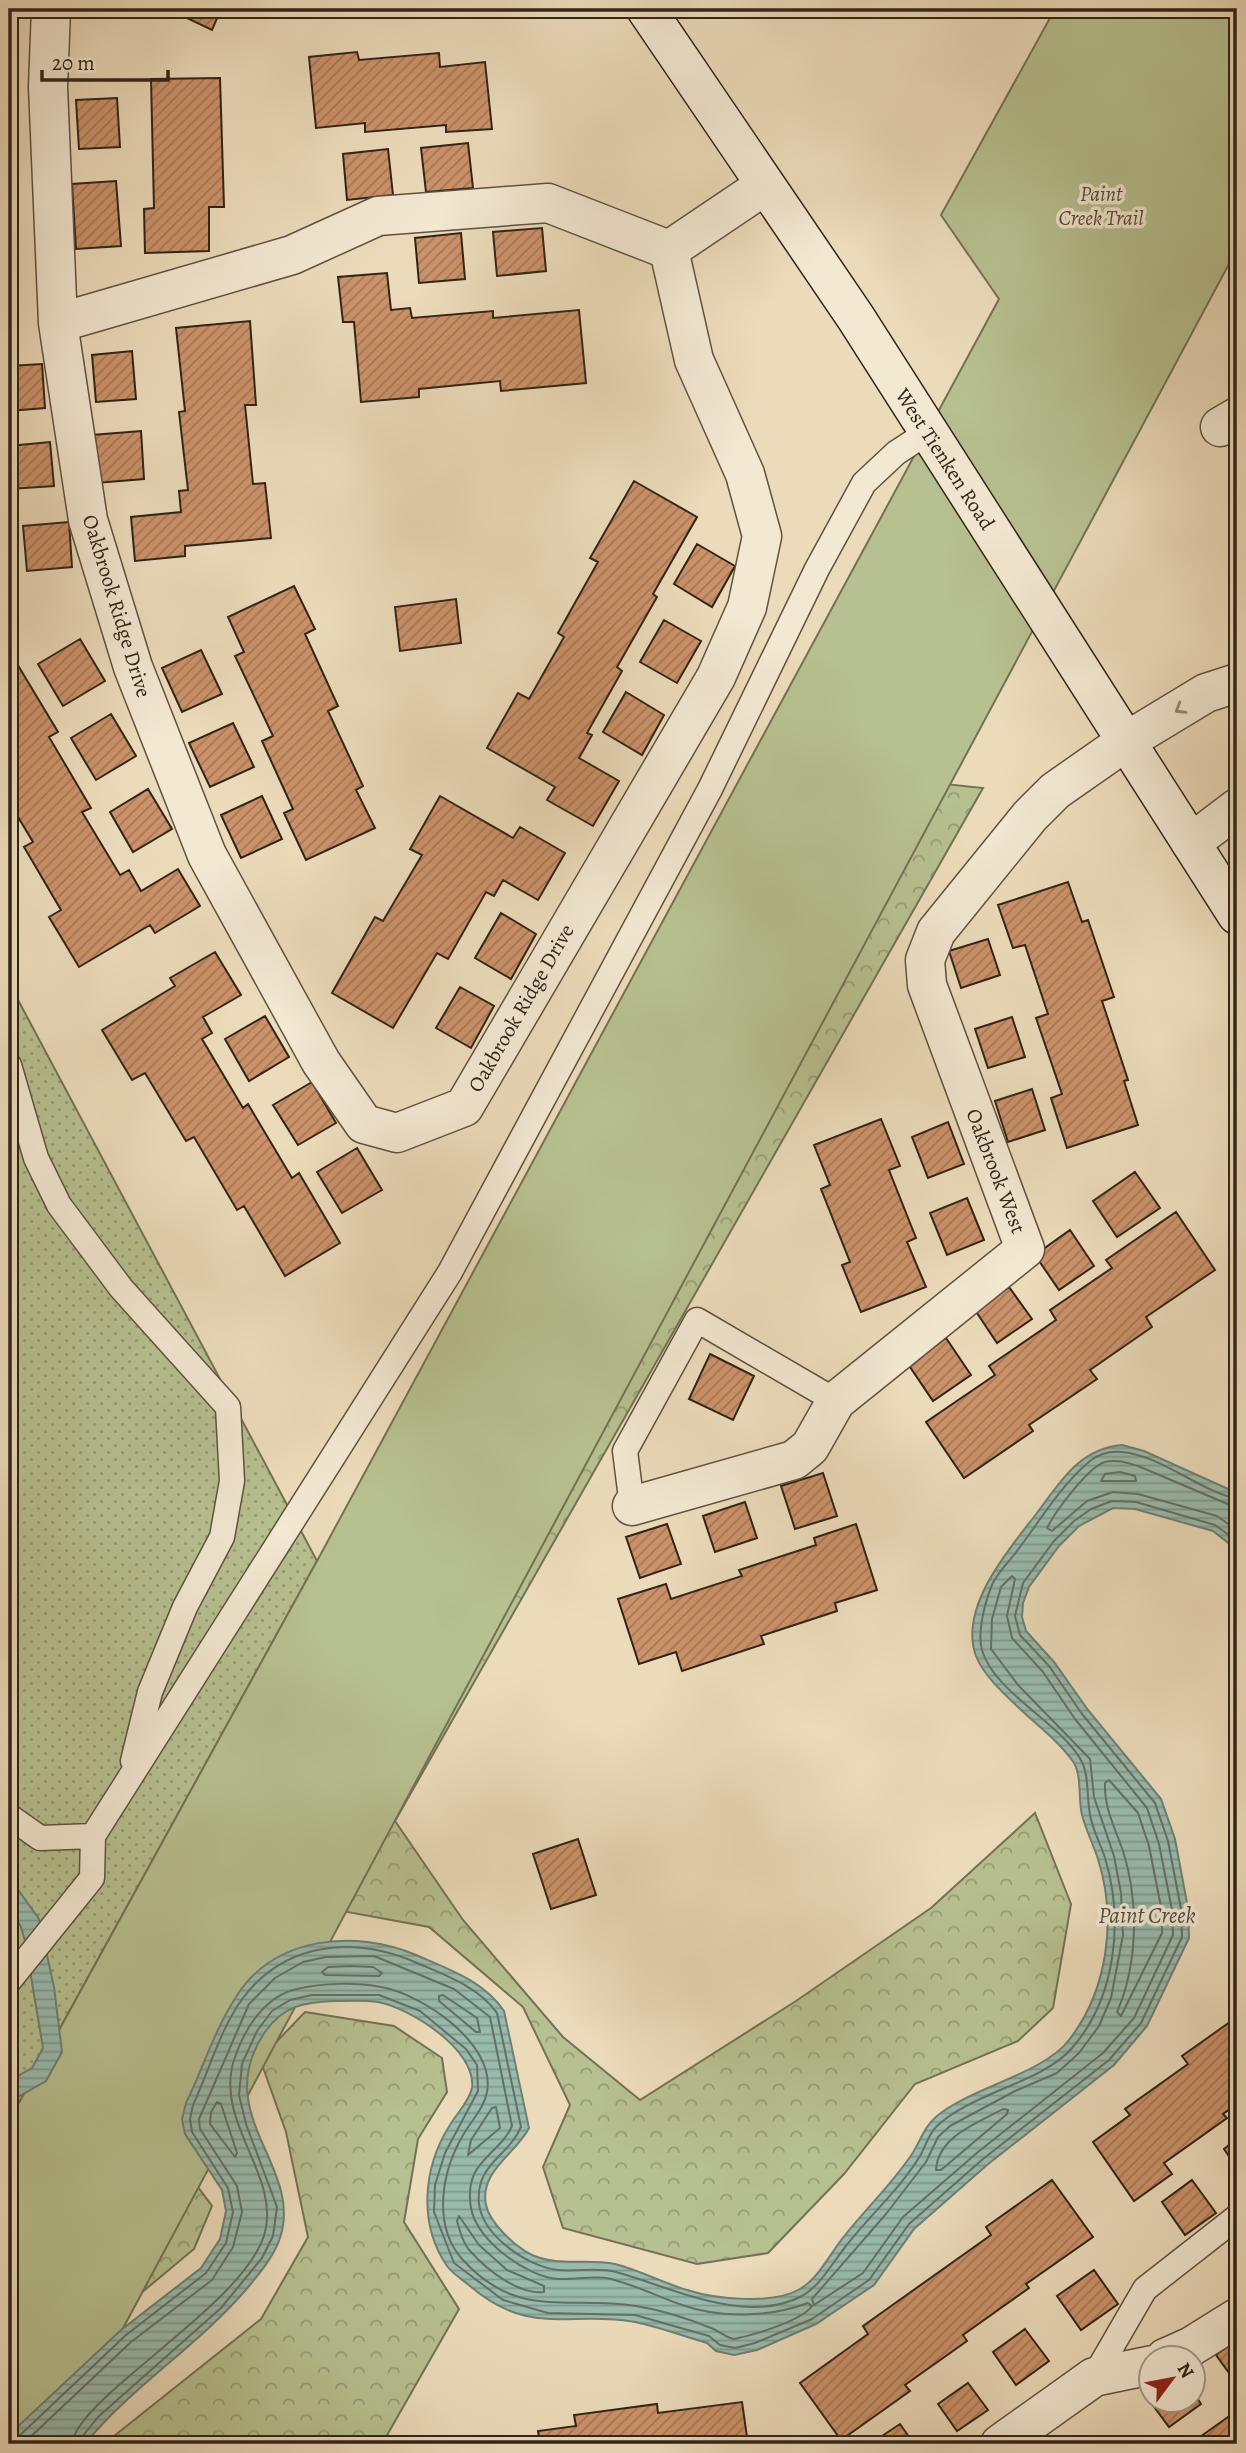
<svg xmlns="http://www.w3.org/2000/svg" width="1246" height="2453" viewBox="0 0 1246 2453" font-family="Alegreya,serif">
  <style>
    .grass { fill: url(#grass-dots); stroke: #747254; stroke-width: 2 }
    .forest { fill: url(#forest-crowns); stroke: #747254; stroke-width: 2 }
    .park { fill: #b7c090; stroke: #747254; stroke-width: 2 }
    .water { fill: url(#water-rules); stroke: #6f7f72; stroke-width: 2 }
    .lines { fill: none; stroke-linecap: round; stroke-linejoin: round }
    .shore { stroke: #647064; stroke-width: 2 }
    .building { fill: url(#building-hatch); stroke: #302419; stroke-width: 2 }
    .lane-casing { stroke: #5f5241; stroke-width: 27 }
    .street-casing { stroke: #5f5241; stroke-width: 41 }
    .secondary-casing { stroke: #302419; stroke-width: 41 }
    .lane { stroke: #f3e8d2; stroke-width: 24 }
    .street { stroke: #f3e8d2; stroke-width: 38 }
    .secondary { stroke: #f3e8d2; stroke-width: 38 }
    .oneway { stroke: #928676 }
    .labels { text-anchor: middle; dominant-baseline: central; stroke-width: 7; stroke-linejoin: round; paint-order: stroke }
    .park-label { font-size: 21px; font-style: italic; fill: #524b37; stroke: #f3e8d2 }
    .street-label { font-size: 21px; fill: #302419; stroke: #f3e8d2 }
    .water-label { font-size: 23px; font-style: italic; fill: #505146; stroke: #f3e8d2 }
  </style>
  <defs>
    <pattern id="grass-dots" width="8" height="8" patternUnits="userSpaceOnUse" patternTransform="scale(1.75)"><rect width="8" height="8" fill="#b7c090"/><path d="M2 2h.1M6 6h.1" fill="none" stroke="#959c75" stroke-width="1.8" stroke-linecap="round"/></pattern>
    <pattern id="forest-crowns" width="20" height="18" patternUnits="userSpaceOnUse" patternTransform="scale(1.75)"><rect width="20" height="18" fill="#b7c090"/><path d="M2 6a3 3 0 1 1 6 0M12 15a3 3 0 1 1 6 0" fill="none" stroke="#959c75"/></pattern>
    <pattern id="water-rules" width="6" height="5" patternUnits="userSpaceOnUse" patternTransform="scale(1.75)"><rect width="6" height="5" fill="#99bbae"/><path d="M0 2.5h6" fill="none" stroke="#7d988d"/></pattern>
    <pattern id="building-hatch" width="6" height="6" patternUnits="userSpaceOnUse" patternTransform="scale(1.75)"><rect width="6" height="6" fill="#cc926a"/><path d="M-1 1l2-2M0 6l6-6M5 7l2-2" fill="none" stroke="#a67756"/></pattern>
  </defs>
  <rect width="100%" height="100%" fill="#ecdbba"/>
  <filter id="stains"><feTurbulence type="fractalNoise" baseFrequency=".00286" numOctaves="4"/><feColorMatrix values="0 0 0 0 .2 0 0 0 0 .09 0 0 0 0 .02 0 0 0 .5 -.17"/></filter>
  <radialGradient id="worn" r=".72"><stop offset=".6" stop-color="#630" stop-opacity="0"/><stop offset="1" stop-color="#630" stop-opacity=".3"/></radialGradient>
  <path class="grass" d="M9,983l308,578 -308,560z"/>
  <path class="forest" d="M897,779l86,9 -588,1033 68,99 100,117 77,63 156,-99 135,-93 104,-95 36,91 -18,104 -35,33 -103,43 -71,90 -76,79 -71,11 -134,-36 -20,-61 27,-62 -47,-98 -94,-80 -119,-22 -130,258 32,43 -18,43 -137,114 -48,53v-297l38,-14z
    M305,2012l89,14 48,32 5,34 -29,47 -14,83 55,87 -77,135h-278l157,-125 47,-82 -22,-105 -26,-73z"/>
  <path class="park" d="M1055,9h182v240l-1176,2195h-52v-323l308,-560 682,-1262 -58,-84z"/>
  <path class="water" d="M1122,1445l22,6 93,42v57l-24,-19 -78,-22 -22,-1 -34,18 -20,20 -30,41 -6,16 -1,14 4,14 28,31 34,48 73,89 14,40 13,69 1,30 -42,88 -33,39 -127,100 -73,64 -40,56 -58,39 -59,26 -23,5 -18,-4 -9,-8c-24,-7 -48,-16 -72,-21 -66,-12 -104,16 -165,-36 -7,-6 -17,-12 -23,-20 -29,-42 -24,-99 3,-141 7,-12 19,-23 22,-37 5,-38 -62,-80 -94,-86 -14,-2 -30,-1 -44,-1 -30,1 -51,5 -69,31 -56,82 39,134 15,206 -6,18 -19,33 -30,47 -49,59 -117,100 -165,159h-76l4,-13 108,-101 80,-62 19,-29 6,-28 -4,-21 -37,-56 -3,-15 4,-16c17,-35 29,-74 50,-106 38,-61 119,-68 180,-42 32,14 68,26 88,56l25,117c-13,26 -50,43 -43,77 4,19 29,41 46,50 27,12 55,3 83,9 24,6 48,19 72,26 28,9 86,15 113,-1 17,-10 28,-31 39,-46 23,-31 52,-57 73,-89 9,-14 12,-27 25,-38 35,-29 106,-42 132,-76 39,-50 48,-121 29,-181 -5,-15 -12,-29 -16,-44 -4,-16 0,-38 -8,-52 -13,-20 -37,-38 -54,-54 -16,-15 -36,-33 -44,-53 -18,-49 34,-108 61,-143 24,-32 42,-64 85,-68z
    M9,1877l30,42 15,68 8,65 -16,29 -37,21v-21l23,-13 11,-20 -18,-107 -4,-14 -12,-20z"/>
  <g class="lines">
    <path class="shore" d="M1120,1472l15,4 1,5h-35l4,-7z
      M1237,1508l-99,-42c-11,-3 -21,-7 -33,-4 -17,5 -50,50 -58,66l5,3 35,-30 26,-9 25,2 79,22 20,14
      M1012,1576l3,3 -8,37 5,22 31,34 32,47 72,89 12,36 13,66 1,25 -39,83 -31,35 -125,99 -75,65 -40,56 -49,32 -2,-6 74,-85 40,-52 12,-25 12,-11 65,-35 42,-18 22,-20 20,-27 12,-28 12,-63 -2,-42 -7,-37 -20,-59 -4,-38 -72,-74 -27,-36 1,-30 9,-32z
      M1109,1780l29,33 11,33 13,66v21l-41,83 -4,-4c21,-48 22,-111 6,-161 -8,-23 -19,-43 -18,-68z
      M350,1966l23,1 9,6 -3,3 -54,-1 -3,-3 6,-5z
      M443,1995l34,23 3,14h-4l-37,-31v-5z
      M217,2102l4,2 16,49 -2,4 -25,-33 1,-12z
      M496,2107l4,21 -32,27 3,-15 21,-32z
      M1003,2109l5,1 -1,4 -66,56h-5c2,-34 42,-47 67,-61z
      M459,2216l20,29 28,25 37,16v6c-25,3 -57,-22 -73,-40 -8,-8 -11,-21 -14,-31z
      M9,2440l8,-2 109,-103 80,-62 20,-30 7,-31 -5,-24 -36,-56 -2,-13 3,-14c16,-34 27,-76 50,-107 43,-57 112,-62 174,-35 28,12 62,24 80,50l24,114c-13,30 -46,37 -42,77 4,32 49,63 79,66 20,2 39,-3 58,2 55,15 129,54 186,24 19,-11 31,-34 44,-50 23,-30 54,-57 74,-90 6,-10 8,-21 16,-29 36,-35 106,-44 136,-79 44,-50 52,-128 33,-190 -4,-13 -11,-25 -14,-39 -5,-17 -1,-41 -9,-57 -19,-38 -88,-69 -100,-112 -5,-18 3,-48 10,-65 5,-12 17,-23 25,-34 23,-30 44,-66 73,-90 9,-7 21,-10 32,-9 40,4 76,38 115,47
      M23,2444l108,-102 81,-62 21,-33 9,-35 -5,-26 -37,-57 -1,-10 50,-115 26,-26 28,-16 23,-5 48,-1 80,33 36,28 22,109c-13,30 -49,34 -41,82 5,32 56,69 87,71 18,1 36,-4 53,0 24,6 48,18 71,26 40,14 88,12 126,-2l4,3c-10,15 -59,29 -78,33 -10,-2 -14,-8 -23,-11 -22,-9 -51,-18 -75,-22 -69,-11 -118,15 -174,-47 -30,-34 -20,-87 0,-122 8,-15 22,-28 25,-45 9,-48 -65,-98 -106,-105 -26,-5 -58,-4 -84,2 -32,7 -52,39 -62,68 -23,63 45,117 30,175 -18,72 -189,165 -193,212
      M80,2444l2,-7 16,-20 123,-109 41,-50 11,-22 4,-29 -31,-83 -7,-29 3,-31 15,-33 15,-20 18,-11 22,-5h67l41,16 46,38 11,16 1,26 -33,62 -10,32 -1,27 20,51 49,37 45,13 87,2 74,21 11,9 15,3 20,-5 57,-24 57,-39 40,-56 74,-65 126,-99 32,-37 41,-86 -1,-28 -13,-68 -13,-38 -73,-89 -33,-48 -29,-31 -5,-19 8,-33 31,-42 20,-20 17,-12 21,-8 24,1 79,23 22,16"/>
  </g>
  <path class="building" d="M168,9h53l-9,21z
    M357,52l2,8 80,-7 1,14 45,-5 7,67 -46,3v-7l-81,7v-9l-49,5 -7,-71z
    M220,78l4,129h-15v44l-64,2 -1,-44 10,-1 -3,-129z
    M117,98l3,49 -41,2 -3,-49z
    M468,143l5,45 -47,4 -5,-44z
    M388,149l5,46 -46,5 -4,-46z
    M116,181l5,65 -45,3 -4,-65z
    M542,228l4,43 -49,5 -4,-44z
    M461,233l4,46 -46,4 -4,-45z
    M387,273l4,37 19,-2 2,10 81,-7v7l86,-8 7,73 -85,8 -1,-10 -81,8v8l-58,5 -7,-80h-11l-5,-45z
    M250,321l6,84h-11l8,79 12,-1 6,55 -86,8v10l-50,5 -4,-44 50,-5 -2,-21 9,-1 -9,-78 6,-1 -9,-83z
    M132,351l4,48 -40,3 -4,-47z
    M42,364l3,44 -36,3v-45z
    M141,431l3,48 -48,4 -4,-48z
    M50,442l4,44 -44,3 -1,-43z
    M634,481l63,36 -44,77 4,3 -40,70 5,4 -35,62 5,2 -13,23 40,23 -26,45 -46,-26 8,-13 -68,-39 31,-55 11,6 35,-62 -6,-4 40,-71 -8,-4z
    M69,522l3,45 -45,4 -4,-45z
    M697,544l38,22 -23,41 -38,-23z
    M294,586l21,43 -10,5 33,72 -10,5 35,75 -7,4 19,38 -69,32 -22,-47 9,-4 -31,-68 11,-5 -38,-80 9,-4 -16,-35z
    M456,599l5,44 -61,8 -5,-44z
    M664,620l37,21 -24,42 -37,-21z
    M80,639l25,42 -42,25 -25,-42z
    M201,650l21,44 -40,18 -20,-44z
    M13,657l45,75 -9,5 42,71 -9,4 38,63 9,-5 12,21 37,-22 22,37 -45,27 -5,-8 -71,42 -30,-50 12,-7 -37,-63 9,-5 -24,-40v-143z
    M626,692l38,23 -22,40 -39,-23z
    M111,714l25,42 -40,24 -25,-42z
    M233,723l21,44 -44,20 -21,-44z
    M148,789l24,40 -39,23 -23,-40z
    M262,796l20,43 -41,19 -20,-43z
    M440,796l73,42 7,-11 45,26 -27,47 -35,-20 -9,16 -8,-4 -38,67 -11,-6 -44,75 -61,-35 43,-76 8,4 39,-66 -12,-6z
    M1068,882l14,40 6,-2 26,77 -12,4 26,79 -4,1 14,44 -71,23 -16,-50 11,-4 -26,-76 12,-4 -23,-69 -12,3 -15,-43z
    M501,913l35,21 -25,45 -36,-21z
    M988,939l12,36 -39,13 -12,-37z
    M215,952l26,43 -38,22 9,16 -10,6 41,69 5,-4 44,74 7,-5 41,70 -55,33 -41,-70 -7,4 -43,-73 -8,4 -41,-68 -13,7 -30,-50 73,-44 -5,-8z
    M460,987l34,19 -23,42 -35,-20z
    M265,1016l24,41 -40,24 -24,-42z
    M1012,1017l13,40 -37,11 -13,-39z
    M312,1082l24,41 -38,22 -25,-40z
    M1032,1089l13,41 -37,12 -13,-41z
    M881,1119l19,47 -11,4 27,68 -9,4 19,45 -65,25 -19,-47 8,-3 -29,-73 9,-4 -16,-40z
    M948,1122l16,42 -36,14 -16,-41z
    M357,1148l25,42 -40,23 -25,-41z
    M1135,1172l25,36 -43,29 -24,-36z
    M967,1198l17,42 -37,15 -17,-42z
    M1176,1212l39,58 -69,47 6,10 -62,43 7,9 -68,46 4,6 -69,47 -38,-56 69,-47 -6,-9 67,-46 -6,-10 62,-42 -6,-8z
    M1070,1230l24,36 -35,24 -24,-35z
    M1009,1287l23,32 -35,24 -22,-33z
    M946,1338l25,37 -38,26 -25,-37z
    M710,1354l44,22 -21,44 -44,-21z
    M823,1473l14,43 -42,13 -14,-43z
    M745,1502l12,36 -42,14 -12,-36z
    M667,1524l14,40 -41,14 -14,-41z
    M856,1524l21,66 -42,13 2,8 -76,25 3,8 -82,27 -6,-19 -37,12 -21,-65 48,-15 5,15 71,-23 -3,-6 77,-25 -2,-7z
    M578,1839l18,56 -45,14 -18,-55z
    M1237,2017v87l-14,10 4,4 -63,45 8,11 -38,27 -41,-59 37,-27 -5,-6 63,-45 -6,-8z
    M1237,2139v29l-13,-19z
    M1052,2180l41,57 -67,47 3,4 -66,47 4,6 -62,44 5,6 -69,49 -41,-57 68,-49 -5,-8 128,-91 -5,-8z
    M1192,2180l24,33 -31,22 -23,-33z
    M1094,2270l24,34 -37,26 -24,-34z
    M1025,2329l24,32 -33,24 -23,-33z
    M1237,2339v45l-21,-29z
    M968,2383l20,27 -31,21 -19,-27z
    M1152,2392v8h42v-7l7,11 -32,23 -23,-31z
    M742,2402l6,42h-208l-2,-13 38,-5 -2,-11 83,-11 1,9z
    M1235,2412l2,32h-47z
    M900,2424l14,20h-44z"/>
  <g class="lines">
    <g class="lane-casing">
      <path id="lane" d="M9,1065l27,93 23,47 62,83 107,119 4,74 -10,56 -37,70 -35,85 -17,69
        M632,1506l-7,-55 72,-131 139,81
        M9,1816l31,22 53,-2 357,-564 260,-483 107,-220 47,-86 32,-30 32,-21
        M9,1981l83,-103 1,-42
        M1094,2377l51,-88 92,-72"/>
    </g>
    <g class="street-casing">
      <path id="street" d="M51,9l-3,78 10,236 30,197 45,147 74,188 114,207 43,62 33,9 67,-26 252,-430 31,-70 15,-71 -17,-62 -51,-114 -25,-110 -121,-47 -170,13 -86,39 -234,68
        M669,250l95,-64
        M1220,427l17,-10
        M1191,843l46,-35
        M632,1506l162,-46 16,-13 26,-46 189,-152 -98,-264 -2,-25 11,-28 94,-116 25,-25 70,-49 81,-49 31,-10
        M1165,2358l27,-12 45,-28
        M1000,2444l94,-67 58,-12"/>
    </g>
    <g class="secondary-casing">
      <path id="secondary" d="M646,9l210,309 381,597"/>
    </g>
    <use href="#lane" class="lane"/>
    <use href="#street" class="street"/>
    <use href="#secondary" class="secondary"/>
  </g>
  <defs><path id="oneway-chevron" d="M-2-3.5L2.5 0L-2 3.5" fill="none" stroke-width="1.6" stroke-linecap="round" stroke-linejoin="round" transform="scale(1.75)"/></defs>
  <use class="oneway" href="#oneway-chevron" transform="translate(1180 709) rotate(149)"/>
  <g class="labels">
    <g class="park-label">
      <text x="1101" y="194">Paint<tspan x="1101" dy="24">Creek Trail</tspan></text>
    </g>
    <g class="street-label">
      <text transform="translate(945 459) rotate(57)">West Tienken Road</text>
      <text transform="translate(117 606) rotate(73)">Oakbrook Ridge Drive</text>
      <text transform="translate(521 1008) rotate(-60)">Oakbrook Ridge Drive</text>
      <text transform="translate(996 1171) rotate(69)">Oakbrook West</text>
    </g>
    <g class="water-label">
      <text x="1147" y="1915">Paint Creek</text>
    </g>
  </g>
  <rect width="1246" height="2453" fill="none" stroke="#ecdbba" stroke-width="35"/>
  <rect x="10" y="10" width="1225" height="2432" fill="none" stroke="#302419" stroke-width="3.5"/>
  <rect x="18" y="18" width="1211" height="2418" fill="none" stroke="#302419" stroke-width="2"/>
  <g transform="translate(1172 2379) rotate(58)"><circle r="33" fill="#f3e8d2" stroke="#a59a88" stroke-width="2"/>
  <path d="M0-5L12 26L0 18L-12 26Z" fill="#8f2418"/>
  <text y="-10" font-size="19" font-weight="bold" text-anchor="middle" fill="#302419">N</text>
  </g>
  <path d="M42 70v10h126v-10" fill="none" stroke="#302419" stroke-width="3.5"/>
  <text x="52" y="70" font-size="21" fill="#302419" stroke="#f3e8d2" stroke-width="5" paint-order="stroke">20 m</text>
  <rect width="100%" height="100%" filter="url(#stains)"/>
  <rect width="100%" height="100%" fill="url(#worn)"/>
</svg>
